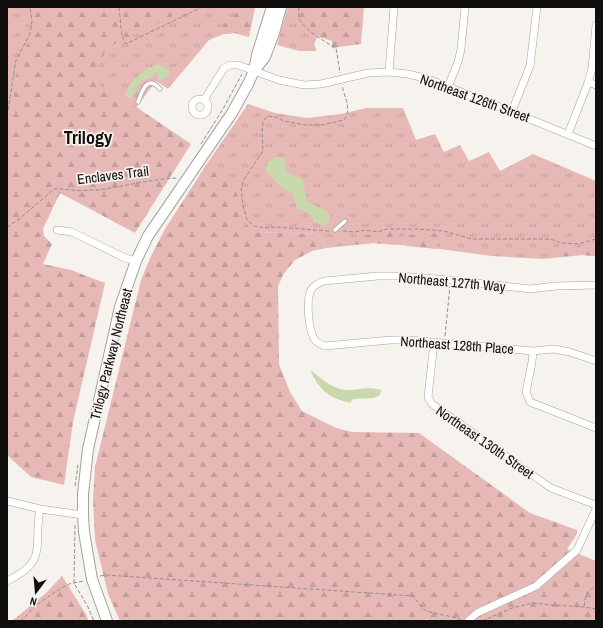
<svg xmlns="http://www.w3.org/2000/svg" width="603" height="628" viewBox="0 0 603 628" font-family="'Archivo Narrow',sans-serif">
  <style>
    .grass { fill: url(#grass-tufts) }
    .forest { fill: url(#forest-firs) }
    .water { fill: #c9d9ab }
    .lines { fill: none; stroke-linecap: round; stroke-linejoin: round }
    .lane-casing { stroke: #a5a29e; stroke-width: 5 }
    .street-casing { stroke: #a5a29e; stroke-width: 8 }
    .secondary-casing { stroke: #a5a29e; stroke-width: 12 }
    .path { stroke: #93908d; stroke-width: 1; stroke-dasharray: 4 2; stroke-linecap: butt }
    .lane { stroke: #fff; stroke-width: 3.5 }
    .street { stroke: #fff; stroke-width: 7 }
    .secondary { stroke: #fff; stroke-width: 10 }
    .labels { text-anchor: middle; dominant-baseline: central; stroke-width: 3.5; stroke-linejoin: round; paint-order: stroke }
    .street-label { font-size: 14px; fill: #110f0e; stroke: #f6f2ed }
    .district-label { font-size: 18px; font-weight: bold; fill: #110f0e; stroke: #f6f2ed }
  </style>
  <defs>
    <pattern id="grass-tufts" width="24" height="20" patternUnits="userSpaceOnUse"><rect width="24" height="20" fill="#e6b9b6"/><path d="M3 7l-1-3M5 7V3M7 7l1-3M15 17l-1-3M17 17v-4M19 17l1-3" fill="none" stroke="#c49e9b"/></pattern>
    <pattern id="forest-firs" width="22" height="20" patternUnits="userSpaceOnUse"><rect width="22" height="20" fill="#e6b9b6"/><path d="M5 1l3.5 6h-7zM16 11l3.5 6h-7z" fill="#c49e9b"/></pattern>
  </defs>
  <rect width="100%" height="100%" fill="#f6f2ed"/>
  <path class="grass" d="M7,7h48l-48,172z
    M152,7h103l-6,30 -14,-4 -11,1 -15,6 -41,49 -12,-8 -20,27 -3,11 -67,-43z
    M287,9l36,12 -9,24 3,6h-18l-22,-6z
    M248,104l27,9 32,5 34,-4 25,-6h37l13,32 19,-6 9,18 16,-7 9,16 20,-9 11,19 33,-17 63,27v75l-15,-1 -38,4 -51,-3 -67,-9 -52,-4 -47,5 -8,-14 -67,-2 -32,-13 -13,-54z"/>
  <path class="forest" d="M32,7h159l-82,40 -10,15 -4,17 8,10 14,5 74,50 -56,89 -75,-40 -17,36 1,7 8,8 -9,20 28,6 34,13 -32,139 -9,63 -33,-8 -24,-22v-325l3,-5 9,-65 6,-9 8,-23z
    M253,7h2l-6,30 -14,-4 -11,1v-10l13,-12z
    M288,7h76l-3,37 -29,4v-7l-13,-4 -22,-22 -10,-6z
    M206,165l26,21 5,8 3,26 11,12 67,2 8,14 -14,3 -17,9 -11,13 -6,13 1,78 11,28 12,19 34,17 16,4 67,1 111,80 47,17v4l-10,15 29,12v60h-167l-3,-2 -2,2h-304l-12,-27 -13,-54 -2,-42 2,-31 46,-187 11,-26 13,-25z
    M390,231l7,2 3,5 -3,7 -24,-2 -30,3 -3,-6z
    M437,233v16l-31,-3 3,-5 -2,-6z
    M556,244l17,3 23,-3v12l-15,-1 -23,2z
    M62,576l25,40 1,5h-76l34,-28z"/>
  <path class="water" d="M157,64l10,4 3,4 -3,5 -9,4 -1,-9h-2l-4,6c-11,1 -14,10 -19,19l-4,1 -3,-3c5,-15 18,-25 32,-31z
    M275,157h7l4,5 -2,5 5,6 8,4 6,4 4,20c7,5 15,7 23,13 0,5 -1,9 -7,12l-9,-4c-2,-12 -8,-8 -17,-14l-2,-9 -4,-6 -8,-4 -17,-18c0,-8 3,-11 9,-14z
    M310,370c11,8 22,19 36,20 13,0 22,-4 35,0l-1,5 -6,3 -21,1 -3,4c-22,-6 -30,-12 -40,-33z"/>
  <g class="lines">
    <g class="lane-casing">
      <path id="lane" d="M138,102c4,-11 9,-28 22,-13
        M335,230l10,-9"/>
    </g>
    <g class="street-casing">
      <path id="street" d="M389,72l5,-65
        M588,82l8,3
        M448,87l10,-25 3,-13 4,-42
        M192 107a8 8 0 1 1 16 0a8 8 0 1 1-16 0Z
        M204,100l20,-32 6,-3h8l41,15 25,5 17,-1 47,-11 21,-1 19,2 20,5 77,30 91,37
        M512,111l18,-45 7,-59
        M568,134l20,-51 4,-15 4,-43
        M57,230l15,2 53,26 11,3
        M596,285l-40,1 -26,3 -80,-9 -50,-4h-22l-54,5c-6,2 -10,4 -13,9 -5,9 -3,45 6,52 2,2 6,3 8,4l65,-6h19l124,11 21,-2 16,3 26,9
        M434,342l-6,55 4,7 119,84 45,17
        M533,351l-1,11 -6,30 4,10 66,26
        M7,501l33,8 43,6
        M7,581c42,-20 26,-35 33,-72
        M468,621l9,-8 59,-27 41,-36 19,-41"/>
    </g>
    <g class="secondary-casing">
      <path id="secondary" d="M254,71l11,-14 9,-24 7,-26
        M107,621l-15,-42 -8,-47 -1,-17v-21l5,-45 32,-142 16,-46 12,-25 84,-123 16,-29 6,-13 3,-16 15,-48"/>
    </g>
    <path class="path" d="M119,7l3,30 4,7 76,-37
      M299,7c0,3 -1,7 0,10 3,12 26,25 37,31l4,25
      M7,116l9,-56 14,-26 2,-13 -2,-14
      M201,144l22,-35 19,-35
      M7,227l11,-7 36,-31c6,-1 11,1 18,1 8,1 17,0 25,0 27,-3 52,-11 80,-12
      M329,231l-53,-4 -11,1 -11,-2 -7,-6 -4,-15 -2,-15 2,-9 20,-30 -1,-20 1,-9 4,-6 9,1 8,4 22,4h16l22,-5c8,-10 1,-22 -2,-34
      M343,231l12,1 10,-2 13,2 9,-3h32l25,2 28,8h78l12,4 16,1 18,-5
      M445,336l5,-50
      M75,486l3,-21
      M75,525l-1,58 14,24 6,14
      M100,576l6,-1 307,21c4,4 8,12 12,14 9,5 32,6 36,10
      M584,606l2,-12 10,-9
      M20,621l4,-3 11,-12 23,-16 11,-6 15,-3
      M482,621l30,-13 21,-5 19,2 32,2 12,2"/>
    <use href="#lane" class="lane"/>
    <use href="#street" class="street"/>
    <use href="#secondary" class="secondary"/>
  </g>
  <g class="labels">
    <g class="street-label">
      <text transform="translate(475 98) rotate(20)">Northeast 126th Street</text>
      <text transform="translate(113 175) rotate(-7)">Enclaves Trail</text>
      <text transform="translate(452 282) rotate(5)">Northeast 127th Way</text>
      <text transform="translate(457 345) rotate(4)">Northeast 128th Place</text>
      <text transform="translate(111 354) rotate(-76)">Trilogy Parkway Northeast</text>
      <text transform="translate(485 442) rotate(35)">Northeast 130th Street</text>
    </g>
    <g class="district-label">
      <text x="88" y="137">Trilogy</text>
    </g>
  </g>
  <rect width="603" height="628" fill="none" stroke="#110f0e" stroke-width="16"/>
  <g transform="translate(36 592) rotate(196)" stroke="#f6f2ed" stroke-width="3" paint-order="stroke">
  <path d="M0-3L7 15L0 10L-7 15Z" fill="#110f0e"/>
  <text y="-6" font-size="11" font-weight="bold" text-anchor="middle" fill="#110f0e">N</text>
  </g>
</svg>
